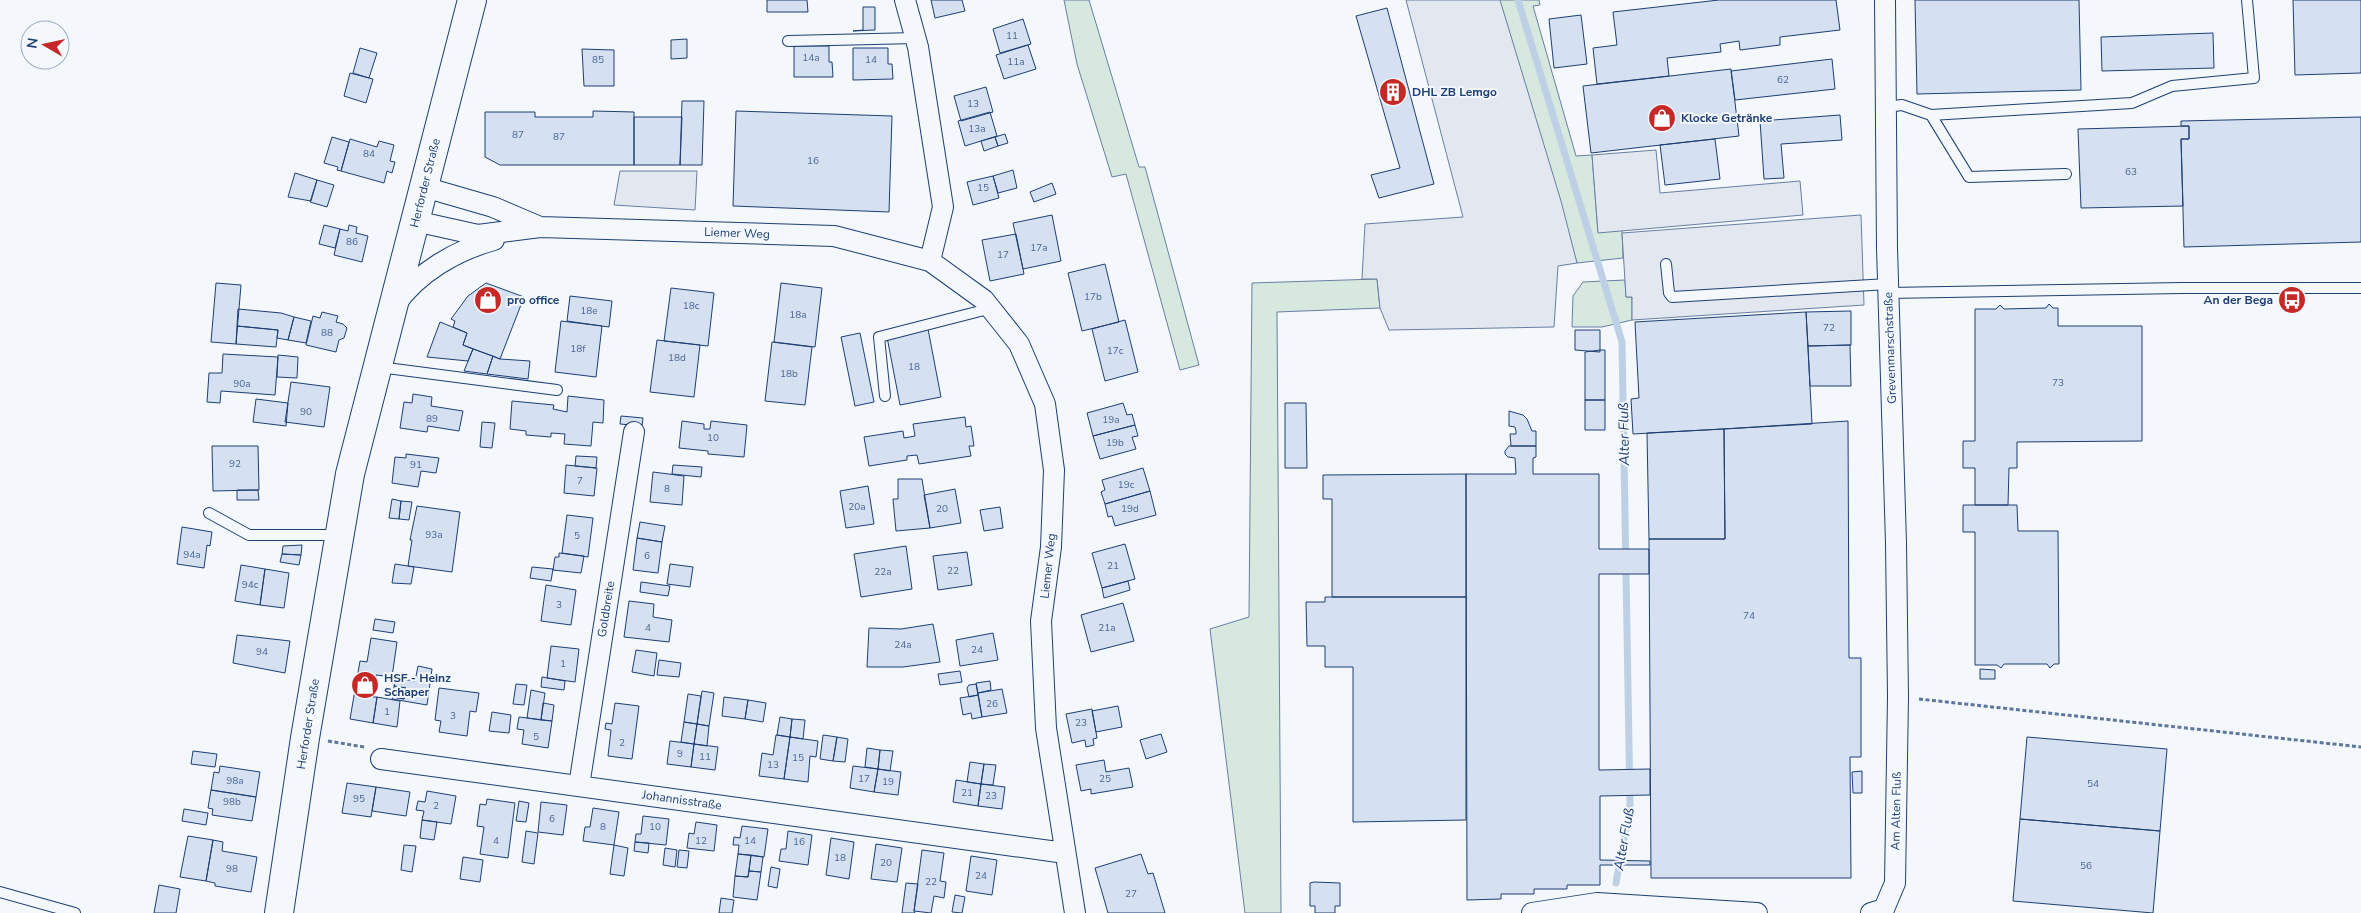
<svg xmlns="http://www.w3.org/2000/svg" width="2361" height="913" viewBox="0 0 2361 913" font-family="'Nunito Sans',sans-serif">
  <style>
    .green { fill: #d7e8df; stroke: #687fa3 }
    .parking { fill: #e3e8f0; stroke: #687fa3 }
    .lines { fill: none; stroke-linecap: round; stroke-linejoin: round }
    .stream { stroke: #bed0e5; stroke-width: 7 }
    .building { fill: #d5e0f0; stroke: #1d3f73 }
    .service-casing { stroke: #1d3f73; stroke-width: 12 }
    .minor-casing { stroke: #1d3f73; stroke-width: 22 }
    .primary-casing { stroke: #1d3f73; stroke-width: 30 }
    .path { stroke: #5e769c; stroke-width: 3; stroke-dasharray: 4 2.5; stroke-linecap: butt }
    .service { stroke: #f4f7fb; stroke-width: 10 }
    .minor { stroke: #f4f7fb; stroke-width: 20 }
    .primary { stroke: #f4f7fb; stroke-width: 28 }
    .labels { text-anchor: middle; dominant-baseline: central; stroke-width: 4; stroke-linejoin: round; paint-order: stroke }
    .number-label { font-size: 10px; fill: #4b6792 }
    .poi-label { font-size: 12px; font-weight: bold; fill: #1d3f73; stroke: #f4f7fb; text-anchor: start }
    .street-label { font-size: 12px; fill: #1d3f73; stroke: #f4f7fb }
    .water-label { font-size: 14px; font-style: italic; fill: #1d3f73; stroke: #f4f7fb }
  </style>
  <rect width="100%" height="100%" fill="#f4f7fb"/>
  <path class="green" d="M1064,0h25l50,167h6l54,198 -19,5 -54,-196 -14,3 -35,-113z
    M1499,0h40l1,5 -7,1 43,150 16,-1 6,77 24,-2 1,28 -46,5z
    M1377,279l3,29 -103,4 4,601h-36l-35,-284 39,-12 3,-334z
    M1625,280l1,17h6v23l-30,7h-30l1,-31 10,-14z"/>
  <path class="parking" d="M1406,0h94l61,201 16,62 -19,3 -4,61 -165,3 -9,-22 -3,-29h-15l3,-55 98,-7z
    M1656,150l4,43 140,-12 3,34 -205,18 -6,-78z
    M620,171h77l-2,39 -81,-5z
    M1861,215l3,90 -232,15v-23h-6l-4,-64z"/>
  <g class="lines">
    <path class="stream" d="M1518,0l104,342 8,462 -14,79"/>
  </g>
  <path class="building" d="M767,0h40l1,12h-41z
    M931,0h31l3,11 -30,7z
    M1719,0h117l4,30 -60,7v8l-40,5 -1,-9 -19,3 1,8 -54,6 2,18 -72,8 -4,-36 24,-3 -4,-33z
    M1915,0h164l2,90 -164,4z
    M2293,0h68v73l-66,2z
    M863,7h12v23l-22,1 10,-1z
    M1387,8l47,176 -55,14 -8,-23 29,-7 -44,-152z
    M1581,15l6,49 -33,4 -5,-49z
    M1023,19l8,25 -31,9 -7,-24z
    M2213,33l1,35 -112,3 -1,-34z
    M687,39v19l-16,1v-19z
    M1028,45l8,24 -32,10 -8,-24z
    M794,46h35v16h3l1,15h-39z
    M360,48l17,5 -8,25 -16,-5z
    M853,48h35v16h4l1,15 -40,1z
    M582,49l32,1v36h-30z
    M1832,59l3,30 -100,11 -4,-29z
    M1731,69l8,67 -148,17 -8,-67z
    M350,73l23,6 -7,24 -22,-7z
    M986,87l7,25 -32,9 -7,-25z
    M682,101h22l-2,64h-22z
    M593,111l41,1v53h-134l-15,-8v-45h50v5h58z
    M736,111l156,5 -3,96 -156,-6z
    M990,112l7,24 -32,10 -7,-25z
    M1840,115l2,25 -61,4 3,34 -20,1 -4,-58z
    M634,117h48l-2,48h-46z
    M2361,117v125l-177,5 -3,-108h8v-13h-8v-5z
    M2189,126v13h-8l2,67 -102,2 -3,-79z
    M1005,134l3,9 -10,3 -3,-9z
    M332,137l17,5 -8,29 -4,-1 1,-3 -14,-4z
    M995,137l3,9 -14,5 -3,-10z
    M350,139l27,8 2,-6 15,4 -4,16 5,1 -3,11 -5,-2 -3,12 -43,-12z
    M1715,139l5,40 -55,6 -5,-40z
    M1013,170l4,18 -19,5 -5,-17z
    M295,173l22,7 -6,21 -23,-4z
    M993,176l6,22 -26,7 -6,-23z
    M317,180l17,5 -7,22 -17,-5z
    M1052,183l4,11 -22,8 -4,-10z
    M1052,215l9,46 -38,8 -10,-46z
    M324,225l16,4 -5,19 -16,-4z
    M349,225l8,2 -1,6 12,3 -6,26 -28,-7 6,-26 8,2z
    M1016,234l8,40 -34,7 -8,-41z
    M1105,264l14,58 -37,9 -14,-58z
    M216,283l25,2 -5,59 -25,-2z
    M486,283l38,14 -24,62 -37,-14 4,-12 -14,-6 2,-6 -4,-2 17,-23z
    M781,283l41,5 -7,59 -41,-5z
    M671,288l43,5 -6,53 -44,-5z
    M570,296l42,5 -3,26 -42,-6z
    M2049,304l4,4h5v18h84v115l-125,1v26h-8l-1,37h-33v-37h-12v-27h12v-132h21l4,-4 4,4 42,-1z
    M238,309l43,4 13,4 -6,23 -11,-2 1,-8 -41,-4z
    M1851,311v34l-43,1 -2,-34z
    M322,312l16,4 -2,6 7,2 4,4 -3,10 -5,2 -3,12 -30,-7 7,-29 7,2z
    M1806,312l6,112 -179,10 -2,-35 8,-1 -4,-76z
    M294,317l17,4 -5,22 -18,-3z
    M1125,320l13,52 -33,9 -13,-52z
    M561,321l41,5 -6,51 -41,-5z
    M440,322l27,11 -4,12 10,4 -5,12 -41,-4z
    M237,326l41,4 -2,17 -40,-3z
    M928,329l13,68 -41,8 -13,-68z
    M1575,330h25v22l-25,-2z
    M860,333l14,69 -19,4 -14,-69z
    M657,340l43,5 -6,52 -44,-5z
    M772,342l40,5 -7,58 -40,-4z
    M1850,345l1,41h-41l-2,-40z
    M473,349l20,7 -6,18 -23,-3z
    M1600,350h5v50h-20v-48z
    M223,354l55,3 -3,38 -54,-4 -1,12 -13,-1 2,-29h13z
    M278,355l20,2 -1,21 -20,-1z
    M493,356l7,3 30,2 -2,18 -41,-5z
    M291,382l39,5 -6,40 -39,-5z
    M413,394l19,3 -1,9 32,5 -4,20 -31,-5 -1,6 -27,-4 4,-26 8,1z
    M568,396l36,4 -1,23 -10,-1 -2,24 -27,-2 1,-10 -14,-1v4l-25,-2v-4l-16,-2 2,-28 42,4 -1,4 14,3z
    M256,399l32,4 -2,23 -33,-4z
    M1585,400h20v30h-20z
    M1123,403l4,12 5,-1 3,11 -42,11 -6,-23z
    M1285,403h21l1,65h-22z
    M1509,411l14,4 4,4 5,12h4v15h-25l-1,-12h6v-3l-1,-4 -6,-1z
    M621,416l22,2 -1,8 -22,-2z
    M965,417l1,10 5,-1 3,20h-5l2,10 -52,8 -2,-9 -10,1v4l-38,6 -5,-29 39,-6 1,7 11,-2 -2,-12z
    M682,421l22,3v5h6l1,-8 36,4 -3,32 -36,-3v-3l-29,-3z
    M1848,421l1,237h12v99h-11l1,121h-200l-2,-339h76l-1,-110z
    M482,422l13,1 -3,25 -12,-1z
    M1135,425l3,11 -6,1 4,12 -36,10 -7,-23z
    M1724,429l1,110h-76l-2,-106z
    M212,446h46l1,44 -46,1z
    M1509,446h27v11l-3,1v16h66v75h50v25h-50v196l51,-1v26l-50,1v64l50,1v4h-50v20h-33v4h-33v5h-33v5l-34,1 -1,-426h50l-1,-16 -7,-1 -3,-3v-3z
    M406,454l33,4 -3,15 -15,-2 -3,16 -26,-4 3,-26 11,1z
    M576,456l21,1 -1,11 -21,-2z
    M566,465l31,3 -3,28 -30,-3z
    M673,465l29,2 -1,10 -29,-3z
    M1143,468l7,23 -45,13 -4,-12 4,-2 -3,-10z
    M653,472l31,4 -2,29 -32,-3z
    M1466,474v123h-134v-98h-9v-24z
    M898,479h24l8,49 -34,3 -3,-32h5z
    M868,486l6,38 -28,4 -6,-37z
    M955,489l6,34 -31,5 -6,-33z
    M237,490h21l1,10h-22z
    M1150,491l6,24 -41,11 -3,-10 -4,1 -3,-13z
    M392,499l9,2 -2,18 -10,-1z
    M401,501l11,1 -3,18 -10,-1z
    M1963,505h54l1,26h40l1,133h-5l-4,4 -3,-4h-43l-3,4 -4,-3h-22v-133h-12z
    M417,506l43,6 -8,60 -44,-6 4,-26h-2z
    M1000,507l3,21 -19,3 -4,-21z
    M567,515l26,3 -5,39 -26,-4z
    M640,522l25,4 -3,16 -25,-4z
    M182,527l30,5 -2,14 -3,-1 -3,23 -27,-4z
    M637,538l25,4 -4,31 -25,-3z
    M1125,544l10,35 -33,9 -10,-35z
    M302,545l-1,10 -19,-1 1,-8z
    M906,546l6,43 -51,8 -7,-43z
    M967,552l5,33 -34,5 -5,-34z
    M559,553l25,3 -3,17 -28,-3 2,-13h4z
    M282,554l19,1 -2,10 -19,-3z
    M395,564l19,3 -3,17 -19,-1z
    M670,564l23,3 -3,20 -23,-3z
    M241,565l24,4 -5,36 -25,-4z
    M532,567l21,2 -2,12 -21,-3z
    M265,569l24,4 -5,35 -24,-3z
    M1128,581l2,9 -26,8 -2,-10z
    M641,582l29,4 -2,10 -28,-4z
    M546,585l30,5 -5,35 -30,-4z
    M1325,597h141v223l-113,2v-155h-28v-21h-18l-1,-44h19z
    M629,601l25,3 -1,13 19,3 -3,22 -45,-5z
    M1123,603l11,38 -43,11 -10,-37z
    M375,619l20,3 -2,11 -20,-3z
    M933,624l7,38 -37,5h-36l2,-39 32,1z
    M993,633l5,27 -38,6 -4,-26z
    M237,635l53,6 -5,32 -52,-10z
    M371,638l26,4 -5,35 -16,-2 -3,22h4l-4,26 -23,-4 10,-58 7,1z
    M551,646l28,3 -4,33 -28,-4z
    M636,650l21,3 -3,23 -22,-4z
    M659,660l22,3 -2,14 -22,-2z
    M418,666l14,3 -5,36 -35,-6 1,-2 11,2 2,-11 -12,-2 2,-8 19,3z
    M1980,669l15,1v9h-15z
    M960,671l2,11 -22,3 -2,-11z
    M542,677l23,4 -1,9 -23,-3z
    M990,681l1,9 -13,3 -2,-10z
    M516,684l11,1 -3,20 -11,-1z
    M976,684l2,11 -9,2 -2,-9 2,-3z
    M394,686l12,2 -2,11 -11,-2z
    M439,688l40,5 -3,19 -6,-1 -3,25 -28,-4 2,-11 -6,-1z
    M1002,689l5,24 -25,4 -4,-24z
    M531,690l14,3 -4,27 -14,-2z
    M702,691l12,2 -5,33 -12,-2z
    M688,694l13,2 -4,28 -13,-2z
    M978,695l4,22 -10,2 -1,-6 -8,2 -3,-17z
    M377,697l23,4 -3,26 -24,-4z
    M724,697l24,3 -3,19 -23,-3z
    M748,700l18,3 -3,19 -18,-3z
    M543,703l11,2 -2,16 -11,-1z
    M615,703l24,3 -7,53 -24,-3 3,-26 -6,-1 1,-6 6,1z
    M1118,706l4,21 -26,5 -4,-21z
    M1092,709l5,29 -4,1 1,6 -8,2 -1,-7 -13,3 -6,-29z
    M492,712l19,3 -2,18 -20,-2z
    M519,717l33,4 -4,27 -26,-4 2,-14 -7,-1z
    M780,717l12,2 -2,18 -13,-2z
    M792,719l13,1 -2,19 -13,-2z
    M684,722l13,2 -3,20 -13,-2z
    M697,724l12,2 -2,20 -13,-2z
    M1161,734l6,18 -21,7 -6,-19z
    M776,735l14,2 -6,42 -25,-3 3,-23 11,2z
    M823,735l14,2 -4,24 -13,-2z
    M790,737l28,4 -2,16 -6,-1 -2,26 -24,-3z
    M837,737l11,2 -3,23 -12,-1z
    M2027,737l140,12 -7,82 -140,-12z
    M670,741l24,3 -3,23 -24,-3z
    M694,744l24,3 -3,23 -24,-3z
    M867,748l13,2 -2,19 -13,-2z
    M880,750l13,1 -3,20 -12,-2z
    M193,751l24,3 -2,13 -24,-3z
    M1104,760l2,12 23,-4 4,19 -42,7v-5l-10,2 -5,-26z
    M970,762l14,2 -3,20 -14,-2z
    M984,764l12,1 -3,20 -12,-1z
    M220,766l40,6 -4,25 -45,-7 3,-18 5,1z
    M853,766l25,3 -4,23 -24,-4z
    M878,769l23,3 -3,23 -24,-3z
    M1862,771v22h-9l-1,-21z
    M956,780l25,4 -3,22 -25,-4z
    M347,783l29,4 -5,30 -29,-4z
    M981,784l24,3 -3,22 -24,-3z
    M376,787l34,5 -4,24 -34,-5z
    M211,790l45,7 -4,24 -40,-6 1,-6 -5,-1z
    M427,791l29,5 -5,28 -29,-4 2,-9 -8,-1 2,-9 7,1z
    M487,799l28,4 -7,55 -28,-4 4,-27 -7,-1 3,-22 6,1z
    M519,801l10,2 -3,19 -10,-1z
    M541,802l26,3 -4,30 -25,-3z
    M593,808l26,4 -5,33 -31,-4 2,-14h5z
    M184,809l24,4 -2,12 -24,-4z
    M643,816l26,3 -3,26 -31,-3 1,-8h5z
    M2020,819l140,12 -7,82 -140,-12z
    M422,820l15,2 -3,18 -14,-2z
    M696,822l21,3 -3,26 -27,-3 2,-15 5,1z
    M742,826l26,3 -4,28 -26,-3 1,-9h-6l1,-8 6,1z
    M526,831l12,2 -4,31 -12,-2z
    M788,831l24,4 -4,30 -29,-4 2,-12h5z
    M188,836l25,4 -7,41 -26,-4z
    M831,838l23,4 -5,37 -23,-4z
    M213,840l10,2 -1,9 35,6 -6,35 -36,-6v-3l-9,-2z
    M635,842l14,1 -1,10 -14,-2z
    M876,844l26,4 -5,34 -26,-3z
    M404,845l12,1 -4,26 -11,-2z
    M614,845l14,3 -4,28 -14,-2z
    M665,848l12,2 -2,17 -12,-2z
    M679,850l10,1 -2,17 -10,-1z
    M922,850l22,3 -4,28 6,1 -2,16 -10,-2 -3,17 -17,-2z
    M738,854l13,1 -3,22 -13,-1z
    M1141,854l7,20 5,-1 12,40h-57l-13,-45z
    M751,855l12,2 -2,15 -12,-1z
    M971,856l26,4 -5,35 -26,-4z
    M463,857l20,3 -3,22 -20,-3z
    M771,867l9,2 -3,19 -9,-2z
    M749,871l12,1 -4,28 -24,-3 2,-21 13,1z
    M1314,882l26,1v23h-5v7h-20v-7h-5v-23z
    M906,883l12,1 -4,27 1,2h-13z
    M159,885l21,4 -4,24h-22z
    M955,895l10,2 -3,16 -10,-1z
    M721,898l13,2 -2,13h-13z"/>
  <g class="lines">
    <g class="service-casing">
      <path id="service" d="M788,41l128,-3
        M1886,107l16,-2 29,10 38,62 97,-3
        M1931,115l201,-12 40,-17 82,-8 -7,-78
        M1666,264l3,29 3,4 216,-13
        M1888,293l294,-5h179
        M379,367l178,23
        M885,396l-6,-59 113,-29
        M209,513l40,22h89
        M0,892l75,21"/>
    </g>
    <g class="minor-casing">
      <path id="minor" d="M905,0l13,47 25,160 -13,54
        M424,187l69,20 47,20
        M415,221l63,14 62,-8 294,9 96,25 54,39 35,44 26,60 9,66 -3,77 -10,74 5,107 29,185
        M395,305c23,-33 62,-55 99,-65
        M381,759l684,94
        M579,786l55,-354
        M1532,913l65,-10 160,10
        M1871,913l13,-4 11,-26 3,-186 -2,-154 -9,-295 -2,-248"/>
    </g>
    <g class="primary-casing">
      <path id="primary" d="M279,913l26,-175 45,-264 122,-474"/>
    </g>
    <path class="path" d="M1919,699l442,48
      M328,741l36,6"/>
    <use href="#service" class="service"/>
    <use href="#minor" class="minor"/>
    <use href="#primary" class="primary"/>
  </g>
  <defs>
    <g id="building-disc" transform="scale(1.4375)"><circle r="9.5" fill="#c62828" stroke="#f4f7fb"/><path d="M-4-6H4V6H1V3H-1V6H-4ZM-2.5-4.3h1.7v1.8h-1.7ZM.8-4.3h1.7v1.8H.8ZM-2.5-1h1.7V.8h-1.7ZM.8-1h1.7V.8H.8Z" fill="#fff"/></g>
    <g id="shop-disc" transform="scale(1.4375)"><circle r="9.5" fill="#c62828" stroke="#f4f7fb"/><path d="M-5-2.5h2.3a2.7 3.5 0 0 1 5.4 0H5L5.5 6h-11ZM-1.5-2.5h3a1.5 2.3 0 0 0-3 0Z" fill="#fff"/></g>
    <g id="bus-disc" transform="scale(1.4375)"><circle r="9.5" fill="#c62828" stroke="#f4f7fb"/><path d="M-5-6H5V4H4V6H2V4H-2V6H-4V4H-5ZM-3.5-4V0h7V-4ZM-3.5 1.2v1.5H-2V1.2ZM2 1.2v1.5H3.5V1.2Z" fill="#fff"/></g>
  </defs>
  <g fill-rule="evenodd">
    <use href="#building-disc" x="1393" y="92"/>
    <use href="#shop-disc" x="1662" y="118"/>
    <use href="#shop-disc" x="488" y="300"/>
    <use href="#bus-disc" x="2292" y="300"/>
    <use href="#shop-disc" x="365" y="685"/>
  </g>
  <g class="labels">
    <g class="number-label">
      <text x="1012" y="36">11</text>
      <text x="811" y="58">14a</text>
      <text x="598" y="60">85</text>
      <text x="871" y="60">14</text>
      <text x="1016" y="62">11a</text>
      <text x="1783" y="80">62</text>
      <text x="973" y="104">13</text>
      <text x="977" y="129">13a</text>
      <text x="518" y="135">87</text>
      <text x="559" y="137">87</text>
      <text x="369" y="154">84</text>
      <text x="813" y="161">16</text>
      <text x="2131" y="172">63</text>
      <text x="983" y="188">15</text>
      <text x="352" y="242">86</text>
      <text x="1039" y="248">17a</text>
      <text x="1003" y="255">17</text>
      <text x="1093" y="297">17b</text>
      <text x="691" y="306">18c</text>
      <text x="589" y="311">18e</text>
      <text x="798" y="315">18a</text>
      <text x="1829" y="328">72</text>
      <text x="327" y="333">88</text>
      <text x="578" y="349">18f</text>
      <text x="1115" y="351">17c</text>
      <text x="677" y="358">18d</text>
      <text x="914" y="367">18</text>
      <text x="789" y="374">18b</text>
      <text x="2058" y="383">73</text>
      <text x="242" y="384">90a</text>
      <text x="306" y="412">90</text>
      <text x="432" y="419">89</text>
      <text x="1111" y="420">19a</text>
      <text x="713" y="438">10</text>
      <text x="1115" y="443">19b</text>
      <text x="235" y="464">92</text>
      <text x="416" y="465">91</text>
      <text x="580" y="481">7</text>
      <text x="1126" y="485">19c</text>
      <text x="667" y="489">8</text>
      <text x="857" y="507">20a</text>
      <text x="942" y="509">20</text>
      <text x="1130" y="509">19d</text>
      <text x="434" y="535">93a</text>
      <text x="577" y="536">5</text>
      <text x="192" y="555">94a</text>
      <text x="647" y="556">6</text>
      <text x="1113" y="566">21</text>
      <text x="953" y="571">22</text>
      <text x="883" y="572">22a</text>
      <text x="250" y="585">94c</text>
      <text x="559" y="605">3</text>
      <text x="1749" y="616">74</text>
      <text x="648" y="628">4</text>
      <text x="1107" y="628">21a</text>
      <text x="903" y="645">24a</text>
      <text x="977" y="650">24</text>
      <text x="262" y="652">94</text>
      <text x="563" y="664">1</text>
      <text x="992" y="704">26</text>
      <text x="387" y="712">1</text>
      <text x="453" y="716">3</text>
      <text x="1081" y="723">23</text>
      <text x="536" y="737">5</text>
      <text x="622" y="743">2</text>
      <text x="680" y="754">9</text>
      <text x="705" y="757">11</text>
      <text x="798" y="758">15</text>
      <text x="773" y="765">13</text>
      <text x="864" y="779">17</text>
      <text x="1105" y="779">25</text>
      <text x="235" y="781">98a</text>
      <text x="888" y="782">19</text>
      <text x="2093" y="784">54</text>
      <text x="967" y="793">21</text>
      <text x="991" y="796">23</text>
      <text x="359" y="799">95</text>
      <text x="232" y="802">98b</text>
      <text x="436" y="806">2</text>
      <text x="552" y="819">6</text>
      <text x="603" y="827">8</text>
      <text x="655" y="827">10</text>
      <text x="496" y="841">4</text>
      <text x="701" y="841">12</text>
      <text x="750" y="841">14</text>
      <text x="799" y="842">16</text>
      <text x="840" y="858">18</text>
      <text x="886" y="863">20</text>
      <text x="2086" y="866">56</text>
      <text x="232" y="869">98</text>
      <text x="981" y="876">24</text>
      <text x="931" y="882">22</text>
      <text x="1131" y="894">27</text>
    </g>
    <g class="poi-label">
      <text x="1412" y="92">DHL ZB Lemgo</text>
      <text x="1681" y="118">Klocke Getränke</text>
      <text x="507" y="300">pro office</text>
      <text x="2273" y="300" text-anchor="end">An der Bega</text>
      <text x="384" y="678">HSF - Heinz<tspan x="384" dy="14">Schaper</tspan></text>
    </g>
    <g class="street-label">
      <text transform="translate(425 183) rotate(-76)">Herforder Straße</text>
      <text transform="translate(737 233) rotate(2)">Liemer Weg</text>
      <text transform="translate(1890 348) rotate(-92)">Grevenmarschstraße</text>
      <text transform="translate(1048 566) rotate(-84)">Liemer Weg</text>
      <text transform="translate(606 609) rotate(-81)">Goldbreite</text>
      <text transform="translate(308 724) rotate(-81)">Herforder Straße</text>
      <text transform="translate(682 800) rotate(8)">Johannisstraße</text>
      <text transform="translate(1896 811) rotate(-89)">Am Alten Fluß</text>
    </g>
    <g class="water-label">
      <text transform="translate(1624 434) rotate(-91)">Alter Fluß</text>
      <text transform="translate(1624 839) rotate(-80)">Alter Fluß</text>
    </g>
  </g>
  <g transform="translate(45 45) rotate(279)"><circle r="24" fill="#f4f7fb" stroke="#9eadc5"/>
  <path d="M0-4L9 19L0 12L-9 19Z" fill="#c62828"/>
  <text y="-8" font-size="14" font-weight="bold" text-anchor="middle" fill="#1d3f73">N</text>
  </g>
</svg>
